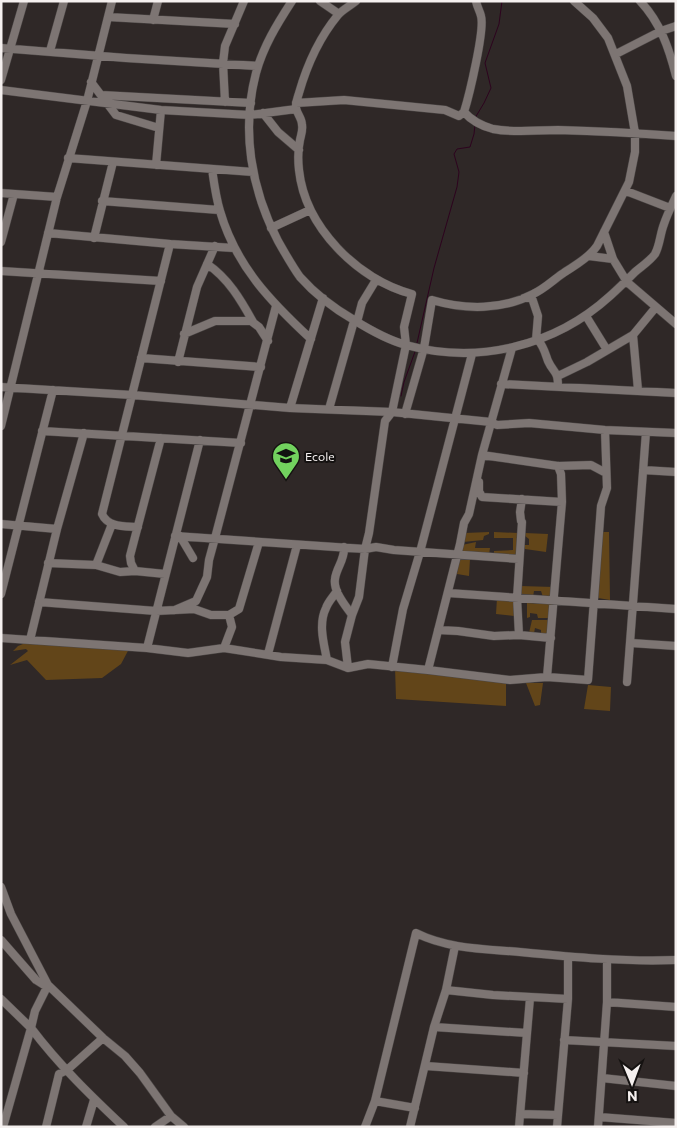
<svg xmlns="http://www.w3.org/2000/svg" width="677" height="1128" viewBox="0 0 677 1128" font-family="Commissioner,sans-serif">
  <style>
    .green { fill: #624519 }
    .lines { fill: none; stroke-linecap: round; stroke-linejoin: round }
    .stream { stroke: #2d031e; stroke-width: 1 }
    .minor-casing { stroke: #4c4746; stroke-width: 9 }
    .minor { stroke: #7d7573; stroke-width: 8 }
    .labels { text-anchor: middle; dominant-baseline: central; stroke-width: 4; stroke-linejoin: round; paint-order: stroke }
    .poi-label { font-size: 12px; fill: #f5f0ef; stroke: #151211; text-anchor: start }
  </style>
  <rect width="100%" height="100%" fill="#2f2827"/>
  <path class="green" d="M489,532v2l-5,2 -1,4 -20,2 2,-9z
    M494,532l24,1 -1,24 -23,-2v-4l19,-1v-12h-19z
    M600,532h9l1,68 -12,-2z
    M525,533l23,1 -2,18 -21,-3 -1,-4h5v-6l-4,-3z
    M476,542l-1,6h15l-1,7 -29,-2 2,-8z
    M459,558l11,1 -1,17 -12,-2z
    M520,586l34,1 -1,10h-10l-2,-6h-7l-1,6 -14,-1z
    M497,598l17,3v15l-18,-2z
    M527,603l25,1 -1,14h-13l-1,-4 -7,-1v4l-3,1z
    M532,620h19l-1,15h-9v-5l-6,-2 -1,5h-5z
    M28,642l101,7 -8,15 -19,14 -56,2 -19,-20 -17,5 18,-14 -2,-2 -13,2 5,-5z
    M395,667l111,13v26l-110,-7z
    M526,683h17l-3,22 -5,1z
    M588,685l23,2 -1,24 -26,-2z"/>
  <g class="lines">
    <path class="stream" d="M475,118l9,-15 7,-15 -6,-25 14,-39 3,-23
      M417,343l17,-75 23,-81 2,-15 -5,-18 3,-5 13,-2 4,-13 1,-9
      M401,396l3,-14 12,-33"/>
    <g class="minor-casing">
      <path id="minor" d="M292,1c-15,23 -29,46 -36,72 -15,57 -5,116 22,168 7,12 14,25 22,36 15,17 35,32 54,43 16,10 34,20 52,25 72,20 149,1 204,-49 9,-8 17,-16 25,-24 7,-6 15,-11 20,-18 5,-9 5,-20 9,-30 3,-9 8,-19 12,-28
        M320,1l19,13
        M640,1c20,21 29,47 36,75
        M108,17l127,7
        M153,20l5,-19
        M1,48l125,10 132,8
        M50,51l14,-50
        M616,54l45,-23 15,-5
        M1,80l23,-79
        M91,82l25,33 43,13
        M1,90l160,20 89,5 46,-6
        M101,95l150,8
        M225,102l-2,-39 2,-17 19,-45
        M296,103l48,-3 101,10 14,6 5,-4c7,8 18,14 29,17 21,4 43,1 65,1 39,1 78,3 118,6
        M464,112c5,-16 21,-82 17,-96 -1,-5 -4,-9 -5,-15
        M263,113l15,19 21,18
        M68,158l185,14
        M156,165l5,-55
        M212,169c2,14 4,29 8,42 16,55 50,90 91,128
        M626,191l44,17
        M1,193l56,4
        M102,201l117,9
        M271,228l39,-18
        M604,232l9,27 14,23 49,42
        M48,233l122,11 64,4
        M94,238l19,-76
        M1,242l13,-48
        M589,256l24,3
        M207,264c21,14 34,36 46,58
        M1,271l160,10
        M524,298h8l6,18 -2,24
        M586,316l21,34
        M357,322l5,-19 14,-23
        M184,334l31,-13h36l8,6 9,14
        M633,335l5,55
        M538,340c6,7 7,13 10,21 6,13 10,9 10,26
        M141,358l120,9
        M178,362l19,-75 18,-41
        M558,376l29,-14 46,-27 23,-28
        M501,384l175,9
        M1,387l131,8 158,13 102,4 99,10 6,3 32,-2 76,7 71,3
        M290,408l33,-110
        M329,409l25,-88
        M405,414l19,-66 8,-48c33,10 71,10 101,-6 11,-5 19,-13 29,-20 10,-7 22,-13 31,-23l4,-5 32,-64 6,-30v-19l-8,-47 -19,-48 -15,-20 -19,-17
        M1,426l56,-229 30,-96 25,-100
        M42,431l199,12
        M482,455l76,11 33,-1 15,8
        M643,470l33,2
        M479,482v9l3,6 80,5
        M1,524l56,5
        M138,527c-12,-1 -30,1 -36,-13l68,-270
        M175,536l190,13 11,-2 18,3 125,9
        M180,536l13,22
        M344,547c1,13 -8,21 -9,32 -2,12 10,26 17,36
        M48,563l48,2 24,7 15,-1 30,3
        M96,565l16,-41
        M135,571l-4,-8 -1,-7 31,-118
        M448,593l228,16
        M1,594l52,-204
        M39,602l117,9 38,-2 17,6h18
        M175,610l21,-9 11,-24 2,-17 6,-22 61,-232
        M438,630l20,1 36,5 25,-1 32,3
        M519,635l-2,-37 5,-76 -1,-1 -1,-9 2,-13
        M1,638l146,10 41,5 36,-5 57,9 46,3 21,8 20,-4 60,6 82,10 37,-3 41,3 13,-174 6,-18 -2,-58
        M30,640l27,-111 27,-96
        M631,643l45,3
        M147,648l53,-208
        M224,648l8,-21 -3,-12 10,-6 20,-67
        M268,654l29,-109
        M327,660c-3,-16 -9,-36 -1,-52 2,-6 7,-11 11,-17
        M392,667l11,-58 17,-57 52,-198
        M348,668l-3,-26 7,-27 7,-18 6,-48 4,-16 16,-112 7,-9 14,-67 -2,-18 8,-33c-54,-14 -107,-67 -113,-124 -1,-9 -1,-21 1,-30 1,-5 3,-10 2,-15 0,-7 -5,-11 -6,-17 -1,-5 2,-11 3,-15 8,-28 20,-55 39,-78 4,-5 12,-9 18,-14
        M428,670l32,-126 4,-21 5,-9 13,-59 30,-107
        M547,677l15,-175 -1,-28 -3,-8
        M627,682l19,-250
        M1,887l10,27 37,71 55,53 22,18 15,17 31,43 13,11
        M1,940l35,40 11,7
        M48,985l-13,26 -4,17c28,37 60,68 93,99
        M446,990l47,5 75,4
        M1,999l30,29 -28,99
        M607,1002l69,5
        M434,1027l93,6
        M564,1040l112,6
        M426,1066l98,7
        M602,1078l74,8
        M375,1101l40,7
        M520,1114l38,1
        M599,1117l77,6
        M46,1127l13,-53 8,-4 36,-32
        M86,1127l8,-27
        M155,1127l16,-11
        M365,1127l10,-26 41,-168c32,16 69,16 104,19 52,5 104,10 156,8
        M410,1127l24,-100 12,-37 9,-44
        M519,1127l11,-129
        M557,1127l11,-128v-42
        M598,1127l9,-125v-42"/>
    </g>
    <use href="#minor" class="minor"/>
  </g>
  <defs>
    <g id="school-pin" transform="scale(1.4375)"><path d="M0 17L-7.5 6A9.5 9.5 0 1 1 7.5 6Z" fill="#72d25e" stroke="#151211"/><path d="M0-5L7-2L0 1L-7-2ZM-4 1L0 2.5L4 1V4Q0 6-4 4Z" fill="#111"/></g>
  </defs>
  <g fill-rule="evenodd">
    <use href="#school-pin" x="286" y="456"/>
  </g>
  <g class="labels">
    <g class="poi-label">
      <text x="305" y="456">Ecole</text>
    </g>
  </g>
  <rect width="677" height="1128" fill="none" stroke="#f5f0ef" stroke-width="5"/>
  <g transform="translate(632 1083) rotate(179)" stroke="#151211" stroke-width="4" paint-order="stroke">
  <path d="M0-4L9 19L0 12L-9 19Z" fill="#f5f0ef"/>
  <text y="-8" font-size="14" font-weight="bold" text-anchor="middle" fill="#f5f0ef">N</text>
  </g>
</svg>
